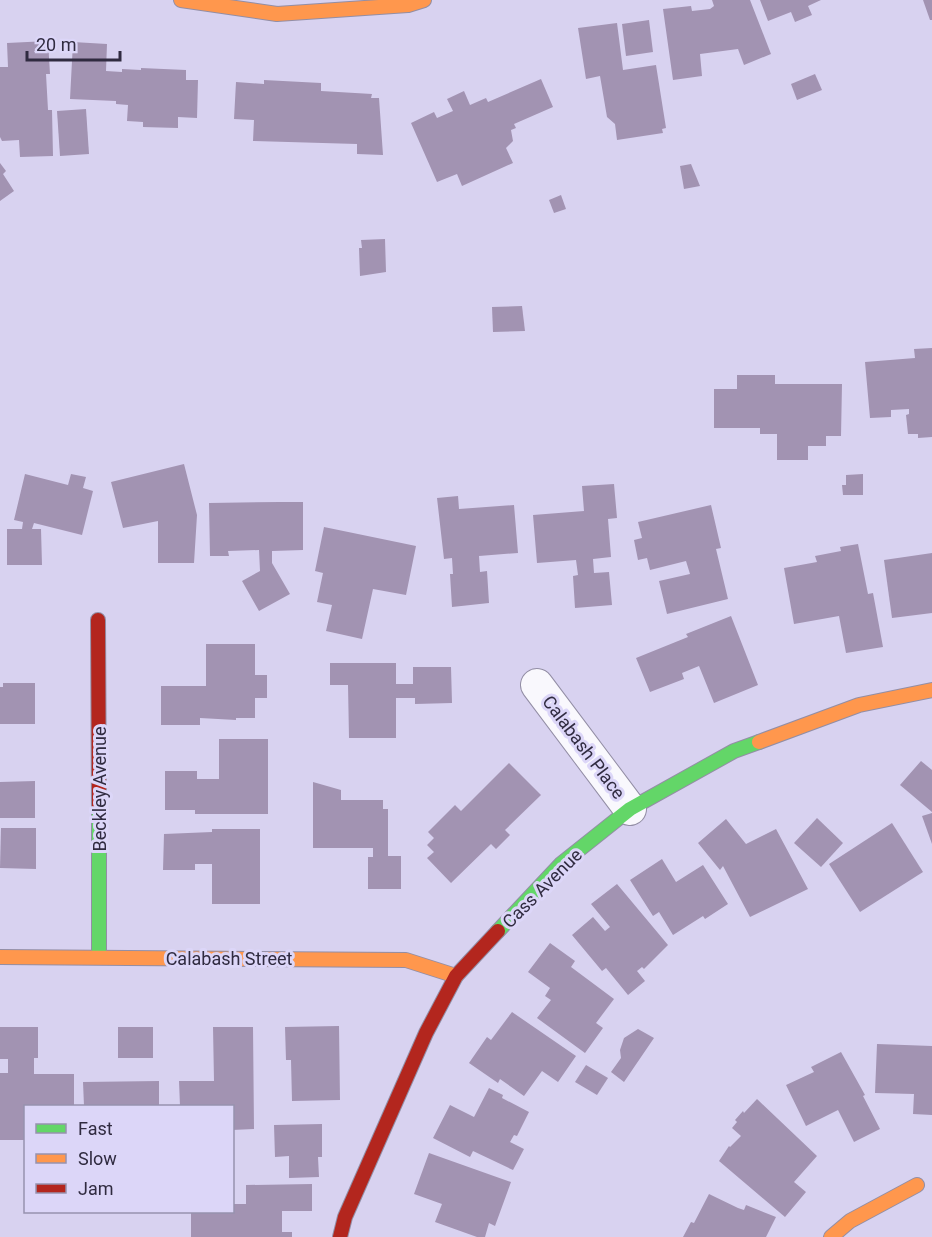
<svg xmlns="http://www.w3.org/2000/svg" width="932" height="1237" viewBox="0 0 932 1237" font-family="Roboto,sans-serif">
<style>
.building{fill:#a293b2}
.lines{fill:none;stroke-linecap:round;stroke-linejoin:round}
.street-casing{stroke:#938ea5;stroke-width:34}
.fast-casing{stroke:#938ea5;stroke-width:16}
.slow-casing{stroke:#938ea5;stroke-width:16}
.jam-casing{stroke:#938ea5;stroke-width:16}
.street{stroke:#f9f8fd;stroke-width:32}
.fast{stroke:#63d668;stroke-width:14}
.slow{stroke:#ff974d;stroke-width:14}
.jam{stroke:#b3261e;stroke-width:14}
.labels{text-anchor:middle;dominant-baseline:central;stroke-width:6;stroke-linejoin:round;paint-order:stroke}
.street-label{font-size:18px;fill:#302b40;stroke:#dcd6f8}
</style>
<rect width="100%" height="100%" fill="#d8d2f0"/>
<g class="building">
<path d="M712,0H750L771,54L744,65L738,49L700,54L702,76L673,80L663,9L691,6L692,11L710,9L714,6Z"/>
<path d="M760,0H821L808,6L812,15L795,22L791,12L768,21Z"/>
<path d="M923,0H932V20H930Z"/>
<path d="M649,20L653,52L626,56L622,24Z"/>
<path d="M617,23L623,70L656,65L666,128L662,129L663,133L617,140L615,124L607,117L600,76L586,79L578,28Z"/>
<path d="M48,41L50,74H46L48,110H52L53,156L20,157L19,140L2,141L0,137V67H8L7,43Z"/>
<path d="M73,42L107,44L106,71L122,72V69L141,70V68L186,70V80H198L197,118L178,117V128L143,127V122L127,121L128,105L116,104V101L70,99Z"/>
<path d="M815,74L822,90L797,100L791,84Z"/>
<path d="M541,79L553,107L514,124L516,128L511,130L513,141L506,148L513,163L462,186L457,174L437,182L411,123L434,112L437,118L453,111L447,99L464,91L470,105L486,98L488,102Z"/>
<path d="M264,80L321,83V91L372,94L371,98H379L383,155L357,154V144L253,141L254,120L234,119L236,82L264,84Z"/>
<path d="M86,109L89,154L60,156L57,111Z"/>
<path d="M0,163L6,171L3,174L14,191L0,201Z"/>
<path d="M691,164L700,186L684,189L680,166Z"/>
<path d="M561,195L566,209L554,213L549,200Z"/>
<path d="M385,239L386,272L360,276L359,248H362L361,240Z"/>
<path d="M522,306L525,331L493,332L492,307Z"/>
<path d="M932,348V437L918,438V434H908L906,415L909,414V409L891,410V417L870,418L865,362L915,358L914,349Z"/>
<path d="M737,375H775V384H842L841,436H826V446H808V460H777V434H760V428H714V389H737Z"/>
<path d="M184,464L197,515L194,563H158V521L123,528L111,482Z"/>
<path d="M25,474L68,485L71,474L86,477L83,488L93,491L82,535L34,523L32,529H41L42,565H7V529H22L23,522L14,520Z"/>
<path d="M863,474V495H843L842,485H846V475Z"/>
<path d="M614,484L617,518L608,519L611,557L593,559L594,573L609,572L612,605L575,608L573,576L578,575L576,560L537,563L533,515L584,511L582,486Z"/>
<path d="M458,496L459,509L514,505L518,553L479,556L480,572L487,571L489,603L452,607L450,574H453L452,558L444,559L437,498Z"/>
<path d="M280,502H303V550L272,551V563L290,594L259,611L242,581L260,571L259,550L228,551L229,556H210L209,503Z"/>
<path d="M711,505L721,548L716,549L728,599L667,614L659,581L690,574L686,561L650,570L647,558L638,560L634,540L642,538L638,522Z"/>
<path d="M324,527L416,546L406,595L373,589L362,639L326,631L332,605L317,602L323,573L315,571Z"/>
<path d="M858,544L868,594L873,593L883,647L846,653L839,616L794,624L784,568L817,562L815,556L841,551L840,547Z"/>
<path d="M932,553V613L892,618L884,560Z"/>
<path d="M731,616L758,685L714,703L699,666L682,673L684,679L650,692L636,658L688,637L686,634Z"/>
<path d="M206,644H255V675H267V698H255V718H236V720L200,718V725H161V686H206Z"/>
<path d="M330,663H396V684H413V667H451L452,703L415,704V698H396V738H349L348,685H330Z"/>
<path d="M3,683H35V724H0V687H3Z"/>
<path d="M219,739H268V814H195V810H165V771H197V779H219Z"/>
<path d="M921,761L932,770V812L900,785Z"/>
<path d="M509,763L541,795L505,830L510,835L496,849L491,844L451,883L427,858L434,852L427,845L434,838L428,832L455,805L461,811Z"/>
<path d="M35,781V818H0V782Z"/>
<path d="M313,782L341,790V800H383V809H388V856H401V889H368V857H373V848H313Z"/>
<path d="M932,813V844L922,816Z"/>
<path d="M817,818L843,843L821,867L794,843Z"/>
<path d="M726,819L746,844L776,829L808,889L750,917L723,866L720,870L698,843Z"/>
<path d="M892,823L923,872L860,912L829,864Z"/>
<path d="M1,828H36V869L0,868Z"/>
<path d="M212,829H260V904H212V864H195V870H163L164,834L212,832Z"/>
<path d="M662,859L676,882L703,865L728,904L705,919L703,916L673,935L659,912L653,916L630,880Z"/>
<path d="M617,884L668,945L644,969L642,967L637,971L645,981L628,995L606,968L602,971L572,935L593,917L605,931L610,927L591,904Z"/>
<path d="M550,943L575,961L571,967L614,999L596,1023L603,1028L585,1053L537,1018L551,1000L545,996L550,988L528,972Z"/>
<path d="M512,1012L576,1056L558,1082L542,1071L524,1096L500,1079L498,1083L469,1063L487,1037L491,1040Z"/>
<path d="M339,1026L340,1100L292,1101L291,1060H286L285,1027Z"/>
<path d="M0,1027H38V1058H34V1074H74V1106H26V1140H0V1073H8V1059H0Z"/>
<rect x="118" y="1027" width="35" height="31"/>
<path d="M213,1027H253L254,1129L232,1130V1106H180L179,1081H214Z"/>
<path d="M638,1029L654,1038L624,1082L611,1072L621,1058L620,1050L624,1038Z"/>
<path d="M877,1044L932,1046V1115L913,1114L914,1094L875,1093Z"/>
<path d="M841,1052L865,1095L863,1096L880,1129L854,1142L838,1110L806,1126L786,1085L814,1072L811,1067Z"/>
<path d="M586,1065L608,1078L597,1095L575,1082Z"/>
<path d="M159,1081V1106H84L83,1082Z"/>
<path d="M489,1088L503,1095L502,1098L529,1112L517,1136L514,1135L510,1142L524,1149L513,1170L473,1151L470,1157L433,1138L450,1105L474,1117Z"/>
<path d="M757,1099L817,1156L794,1182L806,1192L785,1217L719,1161L729,1146L730,1147L741,1136L732,1128L737,1122L735,1120L743,1111L744,1113Z"/>
<path d="M322,1124V1157H318L319,1177L289,1178V1156L275,1157L274,1125Z"/>
<path d="M429,1153L511,1182L495,1226L489,1223L485,1237H477L435,1222L442,1204L414,1194Z"/>
<path d="M312,1184V1211H282V1232H292V1237H191V1212H232V1204H246V1185Z"/>
<path d="M709,1194L738,1208L744,1210L746,1205L776,1217L766,1237H683L691,1222L694,1223Z"/>
</g>
<g class="lines">
<g class="street-casing">
<path id="street" d="M537,685L630,809"/>
</g>
<g class="fast-casing">
<g id="fast">
<path d="M99,806V957"/>
<path d="M498,931L561,864L630,809L734,751L759,742"/>
</g>
</g>
<g class="slow-casing">
<g id="slow">
<path d="M181,0L277,14L408,5L424,0"/>
<path d="M759,742L859,705L932,690"/>
<path d="M0,957L406,960L456,976"/>
<path d="M831,1237L850,1221L917,1185"/>
</g>
</g>
<g class="jam-casing">
<g id="jam">
<path d="M98,620L99,806"/>
<path d="M340,1237L345,1217L426,1033L456,976L498,931"/>
</g>
</g>
<use href="#street" class="street"/>
<use href="#fast" class="fast"/>
<use href="#slow" class="slow"/>
<use href="#jam" class="jam"/>
</g>
<g class="labels">
<g class="street-label">
<text transform="translate(584 747) rotate(53)">Calabash Place</text>
<text transform="translate(99 789) rotate(-90)">Beckley Avenue</text>
<text transform="translate(542 888) rotate(-45)">Cass Avenue</text>
<text x="229" y="958">Calabash Street</text>
</g>
</g>
<rect x="24" y="1105" width="210" height="108" fill="#dcd6f8" stroke="#9792ae" stroke-width="1.5"/>
<rect x="36" y="1124" width="30" height="9" fill="#63d668" stroke="#9792ae" stroke-width="1.5"/>
<text x="78" y="1135" font-size="18" fill="#302b40">Fast</text>
<rect x="36" y="1154" width="30" height="9" fill="#ff974d" stroke="#9792ae" stroke-width="1.5"/>
<text x="78" y="1165" font-size="18" fill="#302b40">Slow</text>
<rect x="36" y="1184" width="30" height="9" fill="#b3261e" stroke="#9792ae" stroke-width="1.5"/>
<text x="78" y="1195" font-size="18" fill="#302b40">Jam</text>
<path d="M27 51v9h93v-9" fill="none" stroke="#302b40" stroke-width="3"/>
<text x="36" y="51" font-size="18" fill="#302b40" stroke="#dcd6f8" stroke-width="4.5" paint-order="stroke">20 m</text>
</svg>
